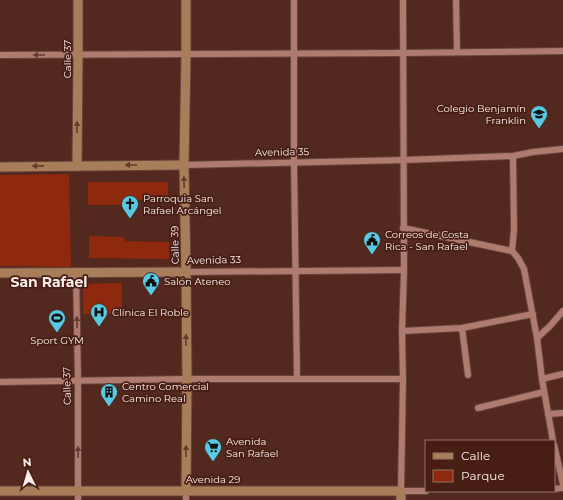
<svg xmlns="http://www.w3.org/2000/svg" width="563" height="500" viewBox="0 0 563 500" font-family="Montserrat,sans-serif">
<style>
.green{fill:#8f290d}
.lines{fill:none;stroke-linecap:round;stroke-linejoin:round}
.street-casing{stroke:#66453c;stroke-width:8}
.secondary-casing{stroke:#66453c;stroke-width:11}
.street{stroke:#ae7b6e;stroke-width:6}
.secondary{stroke:#a87e5a;stroke-width:9}
.oneway{fill:#673a2f}
.oneway2{fill:#653b29}
.labels{text-anchor:middle;dominant-baseline:central;stroke-width:3.5;stroke-linejoin:round;paint-order:stroke}
.street-label{font-size:10px;fill:#fbefec;stroke:#481e14}
.poi-label{font-size:10px;fill:#fbefec;stroke:#481e14;text-anchor:start}
.district-label{font-size:14px;font-weight:bold;fill:#fbefec;stroke:#481e14}
</style>
<rect width="100%" height="100%" fill="#53281e"/>
<g class="green">
<path d="M69,174L71,267L0,266V175Z"/>
<path d="M88,182H168V199L131,200L130,205H88Z"/>
<path d="M89,236L124,237L125,241L169,242V259L89,258Z"/>
<path d="M122,283V313L83,314V284Z"/>
</g>
<g class="lines">
<g class="street-casing">
<g id="street">
<path d="M294,0V162L297,379"/>
<path d="M403,0L404,270L402,331L403,379L401,491H426"/>
<path d="M456,0L457,52"/>
<path d="M0,55L403,53L563,51"/>
<path d="M513,156L514,229L512,251L518,258L524,269L537,338L542,379L553,441"/>
<path d="M184,165L404,160L513,156L533,152L563,149"/>
<path d="M403,228L512,251"/>
<path d="M76,272L78,380V500"/>
<path d="M186,272L404,270"/>
<path d="M462,328L468,375"/>
<path d="M402,331L462,328L533,314"/>
<path d="M537,338L550,326L563,311"/>
<path d="M542,379L563,374"/>
<path d="M0,382L187,379H403"/>
<path d="M478,408L544,392"/>
<path d="M548,414L563,413"/>
<path d="M554,445L563,484"/>
<path d="M554,489L563,488"/>
<path d="M186,500V490"/>
</g>
</g>
<g class="secondary-casing">
<g id="secondary">
<path d="M77,166L78,55V0"/>
<path d="M0,167L184,165"/>
<path d="M0,273L186,272"/>
<path d="M186,490L187,379L186,272L184,165L186,54V0"/>
<path d="M0,491H401V500"/>
</g>
</g>
<use href="#street" class="street"/>
<use href="#secondary" class="secondary"/>
</g>
<defs><path id="oneway-solid" d="M-6-.8H1V-3.2L6.5 0L1 3.2V.8H-6Z"/></defs>
<g class="oneway">
<use href="#oneway-solid" transform="translate(39 55) rotate(-180)"/>
<use href="#oneway-solid" transform="translate(77 322) rotate(-91)"/>
<use href="#oneway-solid" transform="translate(78 452) rotate(-90)"/>
</g>
<g class="oneway2">
<use href="#oneway-solid" transform="translate(77 127) rotate(-89)"/>
<use href="#oneway-solid" transform="translate(131 165) rotate(180)"/>
<use href="#oneway-solid" transform="translate(38 166) rotate(179)"/>
<use href="#oneway-solid" transform="translate(184 182) rotate(-91)"/>
<use href="#oneway-solid" transform="translate(186 340) rotate(-90)"/>
<use href="#oneway-solid" transform="translate(186 451) rotate(-89)"/>
</g>
<defs>
<g id="school-pin" transform="scale(0.9)"><path d="M0 17L-7.5 6A9.5 9.5 0 1 1 7.5 6Z" fill="#57c9e2" stroke="#481e14"/><path d="M0-5L7-2L0 1L-7-2ZM-4 1L0 2.5L4 1V4Q0 6-4 4Z" fill="#111"/></g>
<g id="church-pin" transform="scale(0.9)"><path d="M0 17L-7.5 6A9.5 9.5 0 1 1 7.5 6Z" fill="#57c9e2" stroke="#481e14"/><path d="M-1.2-6h2.4v3.5h3.3v2.4h-3.3V6h-2.4V-.1h-3.3v-2.4h3.3Z" fill="#111"/></g>
<g id="civic-pin" transform="scale(0.9)"><path d="M0 17L-7.5 6A9.5 9.5 0 1 1 7.5 6Z" fill="#57c9e2" stroke="#481e14"/><path d="M-.6-6.5H3V-4.5H.6V-3L4-1V1h2V6H-6V1h2V-1L-.6-3ZM-1.2 2.5V6h2.4V2.5Z" fill="#111"/></g>
<g id="hospital-pin" transform="scale(0.9)"><path d="M0 17L-7.5 6A9.5 9.5 0 1 1 7.5 6Z" fill="#57c9e2" stroke="#481e14"/><path d="M-5-5h3v3.5h4V-5h3V5h-3V1.5h-4V5h-3Z" fill="#111"/></g>
<g id="stadium-pin" transform="scale(0.9)"><path d="M0 17L-7.5 6A9.5 9.5 0 1 1 7.5 6Z" fill="#57c9e2" stroke="#481e14"/><path d="M0-5a6.5 5 0 1 0 0 10a6.5 5 0 1 0 0-10ZM-3.5-1.8h7v3.6h-7Z" fill="#111"/></g>
<g id="building-pin" transform="scale(0.9)"><path d="M0 17L-7.5 6A9.5 9.5 0 1 1 7.5 6Z" fill="#57c9e2" stroke="#481e14"/><path d="M-4-6H4V6H1V3H-1V6H-4ZM-2.5-4.3h1.7v1.8h-1.7ZM.8-4.3h1.7v1.8H.8ZM-2.5-1h1.7V.8h-1.7ZM.8-1h1.7V.8H.8Z" fill="#111"/></g>
<g id="supermarket-pin" transform="scale(0.9)"><path d="M0 17L-7.5 6A9.5 9.5 0 1 1 7.5 6Z" fill="#57c9e2" stroke="#481e14"/><path d="M-6-5.5h2.5l.6 2H6L4.5 2H-2.5L-4.4-4H-6ZM-1.5 3.2a1.3 1.3 0 1 0 .1 0ZM3 3.2a1.3 1.3 0 1 0 .1 0Z" fill="#111"/></g>
</defs>
<g fill-rule="evenodd">
<use href="#school-pin" x="539" y="114"/>
<use href="#church-pin" x="130" y="204"/>
<use href="#civic-pin" x="372" y="240"/>
<use href="#civic-pin" x="151" y="281"/>
<use href="#hospital-pin" x="99" y="312"/>
<use href="#stadium-pin" x="57" y="318"/>
<use href="#building-pin" x="109" y="392"/>
<use href="#supermarket-pin" x="213" y="447"/>
</g>
<g class="labels">
<g class="street-label">
<text transform="translate(67 59) rotate(-90)">Calle 37</text>
<text transform="translate(282 152) rotate(-1)">Avenida 35</text>
<text transform="translate(175 245) rotate(-91)">Calle 39</text>
<text transform="translate(214 260) rotate(-1)">Avenida 33</text>
<text transform="translate(67 386) rotate(-91)">Calle 37</text>
<text x="213" y="479">Avenida 29</text>
</g>
<g class="poi-label">
<text x="526" y="108" text-anchor="end">Colegio Benjamín<tspan x="526" dy="12">Franklin</tspan></text>
<text x="143" y="198">Parroquia San<tspan x="143" dy="12">Rafael Arcángel</tspan></text>
<text x="385" y="234">Correos de Costa<tspan x="385" dy="12">Rica - San Rafael</tspan></text>
<text x="164" y="281">Salón Ateneo</text>
<text x="112" y="312">Clínica El Roble</text>
<text x="57" y="340" text-anchor="middle">Sport GYM</text>
<text x="122" y="386">Centro Comercial<tspan x="122" dy="12">Camino Real</tspan></text>
<text x="226" y="441">Avenida<tspan x="226" dy="12">San Rafael</tspan></text>
</g>
<g class="district-label">
<text x="49" y="282">San Rafael</text>
</g>
</g>
<rect x="425" y="440" width="130" height="52" fill="#481e14" stroke="#90726a"/>
<rect x="433" y="453" width="20" height="6" fill="#a87e5a" stroke="#90726a"/>
<text x="461" y="460" font-size="12" fill="#fbefec">Calle</text>
<rect x="433" y="470" width="20" height="12" fill="#8f290d" stroke="#90726a"/>
<text x="461" y="480" font-size="12" fill="#fbefec">Parque</text>
<g transform="translate(28 472) rotate(355)" stroke="#481e14" stroke-width="3" paint-order="stroke">
<path d="M0-3L7 15L0 10L-7 15Z" fill="#fbefec"/>
<text y="-6" font-size="11" font-weight="bold" text-anchor="middle" fill="#fbefec">N</text>
</g>
</svg>
